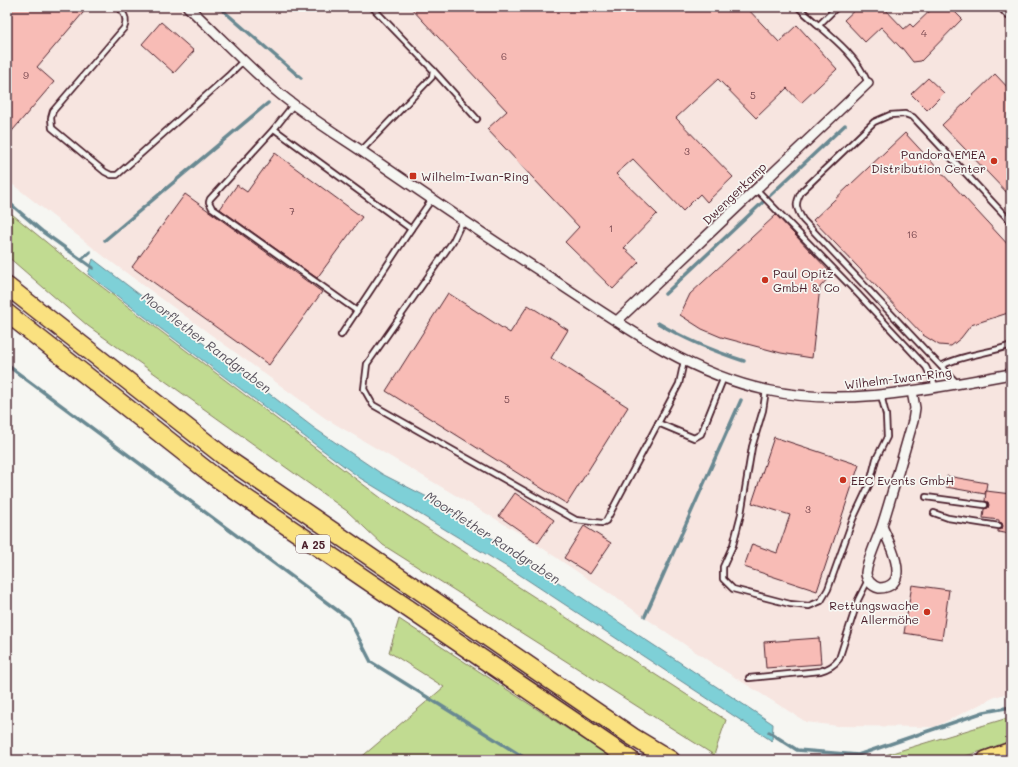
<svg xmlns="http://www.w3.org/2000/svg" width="1018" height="767" viewBox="0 0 1018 767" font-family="Mali,sans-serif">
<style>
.built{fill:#f7e5e0}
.green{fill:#c1db91;stroke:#867d5e}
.water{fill:#7ed0d7;stroke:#698992}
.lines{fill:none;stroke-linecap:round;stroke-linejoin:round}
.stream{stroke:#698992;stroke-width:3.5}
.building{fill:#f8bcb6;stroke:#4a1f2b}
.service-casing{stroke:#4a1f2b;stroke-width:8}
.minor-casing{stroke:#4a1f2b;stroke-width:12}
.motorway-casing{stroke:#4a1f2b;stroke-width:20}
.service{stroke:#f6f6f2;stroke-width:4.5}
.minor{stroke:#f6f6f2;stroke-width:9}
.motorway{stroke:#fae180;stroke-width:17}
.poi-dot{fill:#c8321e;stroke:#f6f6f2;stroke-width:1.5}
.labels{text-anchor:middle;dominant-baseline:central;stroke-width:3.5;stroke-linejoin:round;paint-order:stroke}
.number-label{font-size:10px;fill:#76464e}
.shield{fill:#f6f6f2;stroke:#7e6067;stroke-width:1}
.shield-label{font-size:11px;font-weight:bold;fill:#4a1f2b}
.poi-label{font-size:12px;fill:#4a1f2b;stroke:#f6f6f2;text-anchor:start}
.street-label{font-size:12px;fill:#4a1f2b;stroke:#f6f6f2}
.water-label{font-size:13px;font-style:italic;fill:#5a545f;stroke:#f6f6f2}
</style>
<rect width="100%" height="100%" fill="#f6f6f2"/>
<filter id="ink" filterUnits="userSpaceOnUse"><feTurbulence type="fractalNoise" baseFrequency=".025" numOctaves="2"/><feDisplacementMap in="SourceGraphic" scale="8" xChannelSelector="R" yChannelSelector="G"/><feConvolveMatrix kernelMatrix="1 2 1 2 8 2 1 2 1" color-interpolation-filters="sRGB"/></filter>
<g filter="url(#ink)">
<path class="built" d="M7,7H1011V692L995,697L935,727L838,726L806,722L709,661L526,537L325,418L106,258L7,180Z"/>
<g class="green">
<path d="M7,210L85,274L385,501L726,720L714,755L383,545L347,511L88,326L7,256Z"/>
<path d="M399,619L615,760H358L444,687L389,652Z"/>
<path d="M1011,717V742L953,760H869Z"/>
</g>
<path class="water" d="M93,259L314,428L382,474L437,502L773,724L772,741L517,573L360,478L238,387L88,274Z"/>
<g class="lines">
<g class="stream">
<path d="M219,7L301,78"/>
<path d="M7,201L43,232L93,268"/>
<path d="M105,240L268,103"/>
<path d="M82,259L90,252"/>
<path d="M665,294L845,125"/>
<path d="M658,323C686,340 713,351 744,361"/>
<path d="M7,365L349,619L371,662L528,760"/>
<path d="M645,616L741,400"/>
<path d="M769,732L797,750L858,755L984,712L1011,707"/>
</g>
</g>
<g class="building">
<path d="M7,7H88L37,67L54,82L7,137Z"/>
<path d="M410,7H746L779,42L797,25L837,69L801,103L787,88L756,118L718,79L676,118L733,177L707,202L700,194L683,211L633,159L616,174L657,214L624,248L639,262L613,289L565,242L579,227L487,129L507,111Z"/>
<path d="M858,7H883L904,29L910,24L913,27L934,7H950L962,19L921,61L913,62L902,48H901L881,27L865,42L844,20Z"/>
<path d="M161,22L194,51L174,73L142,44Z"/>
<path d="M995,74L1011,91V197L942,125Z"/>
<path d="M928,78L944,93L927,110L911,94Z"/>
<path d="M905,133L1011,248V312L971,325L961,338L951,346L939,345L923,335L813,220Z"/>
<path d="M275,153L362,217L317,278L220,209L237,185L247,192Z"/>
<path d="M185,194L322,292L269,365L132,267Z"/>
<path d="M776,215L832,274L820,287L812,358L781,353L721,337L702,329L680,315L690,294Z"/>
<path d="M448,293L510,333L528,305L568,330L551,358L628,407L567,504L386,391Z"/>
<path d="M774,437L859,465L817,591L744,567L752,544L777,553L790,515L752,503Z"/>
<path d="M947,476L987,483L985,494L946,487Z"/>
<path d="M986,491L1011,494V534L998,532V530L1002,529L1003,526L1002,523L999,522V520L983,518L984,509L988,508L989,505L988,502L985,501Z"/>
<path d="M515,493L554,520L538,543L499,516Z"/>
<path d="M584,526L611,543L590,574L564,558Z"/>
<path d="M912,585L949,590L942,639L904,633Z"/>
<path d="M819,638L821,664L766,668L764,642Z"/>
</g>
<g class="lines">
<g class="service-casing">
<g id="service">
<path d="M119,7C124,14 128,19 124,28L53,111L51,118L52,128L105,172L111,175H117L228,76L244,60"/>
<path d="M798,7C823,31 854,50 868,83"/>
<path d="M1000,7L1008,16L1011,17"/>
<path d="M818,26L837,7"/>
<path d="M433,70L477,119"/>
<path d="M294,104L274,129L411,229L432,199"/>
<path d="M274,129L210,199L209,202L212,208L357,311"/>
<path d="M361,151L432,77L433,70L372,7"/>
<path d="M756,189L858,294L926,367L936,387"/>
<path d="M463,220L453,241L367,364L364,389L373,405L576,520L602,523L606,521L679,384L684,361"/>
<path d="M341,335L411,229"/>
<path d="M941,366C963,354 988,354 1011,345"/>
<path d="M957,383L928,353L803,220C796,208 794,204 802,191L874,122L890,115L905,114L913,117L1011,222"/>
<path d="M766,390L763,410L752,447L741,514L733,545L723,567V579L733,589L790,604L809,606L821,601L828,589L853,519L870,483L876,459L887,437L886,415L881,395"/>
<path d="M658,423L694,438L701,434L724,377"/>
<path d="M926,497L985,505"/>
<path d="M934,513L948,518L999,526"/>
<path d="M749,678L820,671C828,669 834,666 839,659L858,600L868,580"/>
</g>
</g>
<g class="minor-casing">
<g id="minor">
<path d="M188,7C217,34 244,63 274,89C302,113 333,132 363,152C421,192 478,231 537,269C608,315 682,372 766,390C848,408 931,388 1011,374"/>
<path d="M617,321L868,83"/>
<path d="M882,526C887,539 905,571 893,583C889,587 884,588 879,588C872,586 866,580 866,573C867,561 878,538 882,526C893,491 903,456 913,421L915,408L912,391"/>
</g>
</g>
<g class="motorway-casing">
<g id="motorway">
<path d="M7,286L226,458L633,737L671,760"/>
<path d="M7,313L215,477L631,760"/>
<path d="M986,760L1011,751"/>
</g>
</g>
<use href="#service" class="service"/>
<use href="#minor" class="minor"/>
<use href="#motorway" class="motorway"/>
</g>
</g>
<g class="poi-dot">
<circle cx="994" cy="161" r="4"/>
<rect x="409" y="172" width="8" height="8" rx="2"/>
<circle cx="765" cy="280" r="4"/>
<circle cx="843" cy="480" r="4"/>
<circle cx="927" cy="612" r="4"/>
</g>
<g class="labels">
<g class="number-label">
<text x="924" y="33">4</text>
<text x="504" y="56">6</text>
<text x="26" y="75">9</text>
<text x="753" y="95">5</text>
<text x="687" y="151">3</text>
<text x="292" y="211">7</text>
<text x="611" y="228">1</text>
<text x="912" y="234">16</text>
<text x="507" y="399">5</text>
<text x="808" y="509">3</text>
</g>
<rect class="shield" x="296" y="535" width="34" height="18" rx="3"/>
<g class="shield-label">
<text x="313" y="544">A 25</text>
</g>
<g class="poi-label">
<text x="986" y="154" text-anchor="end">Pandora EMEA<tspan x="986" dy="14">Distribution Center</tspan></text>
<text x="421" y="176">Wilhelm-Iwan-Ring</text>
<text x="773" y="273">Paul Opitz<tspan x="773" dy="14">GmbH &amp; Co</tspan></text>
<text x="851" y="480">EEC Events GmbH</text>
<text x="919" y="605" text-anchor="end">Rettungswache<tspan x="919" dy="14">Allermöhe</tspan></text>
</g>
<g class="street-label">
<text transform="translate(734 193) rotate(-44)">Dwengerkamp</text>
<text transform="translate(898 378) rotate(-7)">Wilhelm-Iwan-Ring</text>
</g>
<g class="water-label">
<text transform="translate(207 342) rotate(37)">Moorflether Randgraben</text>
<text transform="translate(493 537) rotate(33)">Moorflether Randgraben</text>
</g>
</g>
<rect width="1018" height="767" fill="none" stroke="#f6f6f2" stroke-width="24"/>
<rect x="12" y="12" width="994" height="743" fill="none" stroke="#4a1f2b" stroke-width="1.5" filter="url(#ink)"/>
</svg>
